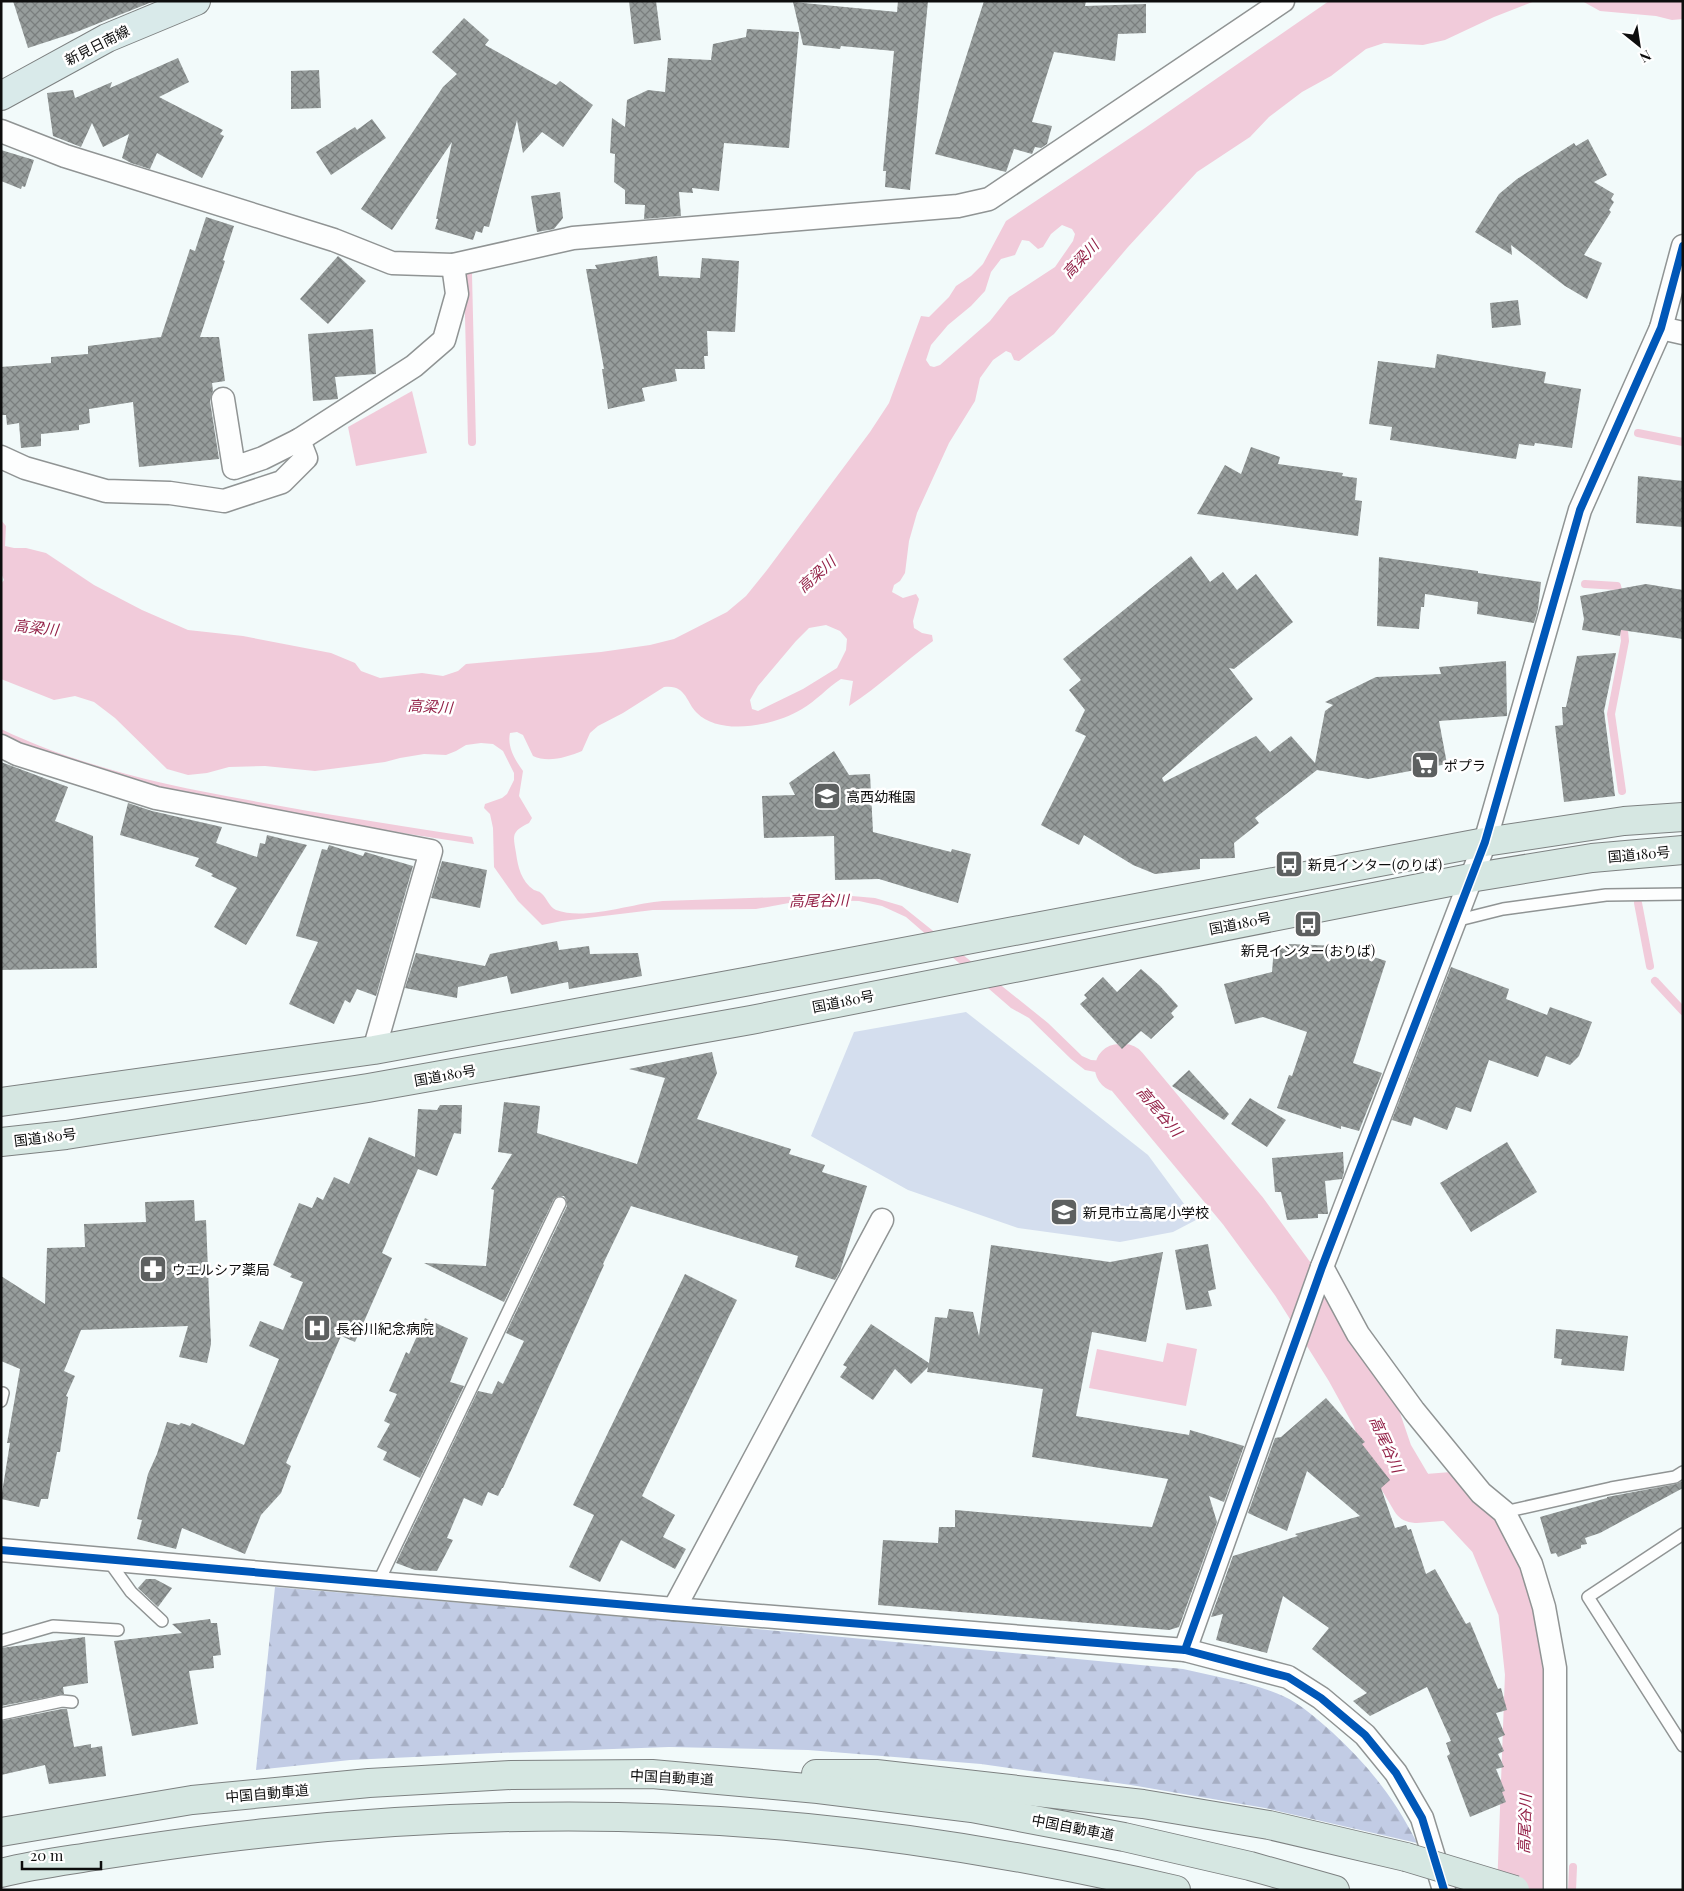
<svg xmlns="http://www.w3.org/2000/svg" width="1684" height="1891" viewBox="0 0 1684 1891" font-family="'Playfair Display','Noto Sans JP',serif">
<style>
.forest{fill:url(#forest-firs)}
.park{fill:#d4deee}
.water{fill:#f1cbda;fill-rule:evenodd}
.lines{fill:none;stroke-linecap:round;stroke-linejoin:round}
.stream{stroke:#f1cbda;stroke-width:8}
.river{stroke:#f1cbda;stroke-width:48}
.building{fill:url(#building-cross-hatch)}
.lane-casing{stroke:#909494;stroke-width:14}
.street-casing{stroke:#909494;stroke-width:25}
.primary-casing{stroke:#7d8181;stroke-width:30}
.highway-casing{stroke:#7d8181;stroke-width:30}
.lane{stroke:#fdfefe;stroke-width:11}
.street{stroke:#fdfefe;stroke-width:22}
.primary{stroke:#d9eaea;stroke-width:28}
.highway{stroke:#d6e7e2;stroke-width:28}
.highway-bridge-casing{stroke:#7d8181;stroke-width:30;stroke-linecap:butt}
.highway-bridge{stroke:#d6e7e2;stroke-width:28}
.cycleway-casing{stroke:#fff;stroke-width:11}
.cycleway{stroke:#0057b8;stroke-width:8}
.labels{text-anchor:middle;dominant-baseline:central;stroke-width:5;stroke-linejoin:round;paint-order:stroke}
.street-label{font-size:14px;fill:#0d0d0d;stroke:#fff}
.poi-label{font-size:14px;fill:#0d0d0d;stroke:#fff;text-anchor:start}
.water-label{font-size:15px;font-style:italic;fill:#932147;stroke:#fff}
</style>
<defs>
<pattern id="forest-firs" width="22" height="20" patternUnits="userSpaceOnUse" patternTransform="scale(1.25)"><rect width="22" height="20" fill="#c2cce5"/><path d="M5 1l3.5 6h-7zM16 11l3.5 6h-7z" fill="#a6aec3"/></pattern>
<pattern id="building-cross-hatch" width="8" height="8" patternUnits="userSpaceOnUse" patternTransform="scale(1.25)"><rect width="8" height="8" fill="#979d9c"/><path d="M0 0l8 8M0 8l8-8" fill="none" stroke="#7a7e7e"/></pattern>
</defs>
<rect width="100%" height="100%" fill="#f2fafa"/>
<path class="forest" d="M275,1587L649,1619L1183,1669C1217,1677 1251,1682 1283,1696C1301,1704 1317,1719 1332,1732C1368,1765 1395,1799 1417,1843L1265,1808L1131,1785L981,1764L808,1750L669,1747L498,1753L350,1760L256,1770Z"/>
<path class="park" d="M966,1012L1148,1155L1196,1220L1173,1232L1120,1242L1018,1228L908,1190L811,1136L854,1032Z"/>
<g class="water">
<path d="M1329,1H1535L1494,17L1445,40L1423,45L1384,43L1366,49L1331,76L1302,92L1269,117L1250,137L1197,172L1128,247L1054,334L1019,361L1014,360L1011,353L1006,351L993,360L980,378L975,401L949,443L917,513L909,541L905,573L900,581L894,585L892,592L903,598L916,594L919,599L913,621L914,628L922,633L932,635L933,641C904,662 879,687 849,706L853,681L841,679C827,688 816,701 802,709C776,725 721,737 697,713C686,702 686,684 664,687L623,713L598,726L590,733L582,751C568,757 548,763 533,756L523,735L517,732L510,733C507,747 515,760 523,771L519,796L532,818L529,823C511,832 513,835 516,853C518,867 521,881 534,890C536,891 539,891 541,893C547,898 549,907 556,910C585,921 633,903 663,901L840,895L875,898L902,906L1048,1023L1082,1056L1091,1060L1106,1061L1124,1058L1167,1108L1157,1124L1125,1082L1116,1076L1085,1070L1071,1059L1029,1018L1011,1008L906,917L882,906L859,901L805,900L756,909L653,910L562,921L542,925L518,901L494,867L493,828L490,814L484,808L485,804L502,798L507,794L514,780V773L503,751L493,744L481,743L466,745L456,751L446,755L424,754L400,758L385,762L315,771L265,766L229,767L207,773L188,775L167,769L115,718L94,702L75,696L54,700L1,679V584L4,580L1,573V520L6,526L5,546L14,548H26L46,553L94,585L142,610L188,630L243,636L331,653L355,663L361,671L380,678L422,673L443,676L458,671L466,664L601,652L650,645L674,639L727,612L746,596L767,570L870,432L889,403L921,316L929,317L949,297L956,286L971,276L983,264L1006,221L1145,128ZM1062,225L1072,229L1075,234L1073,241L1055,267L1009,297L990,321L940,365L934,367L930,366L926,360L931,345L948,325L971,306L985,291L991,272L1001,259L1015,255L1022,240L1029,241L1038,249L1043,247L1051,234ZM826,625L840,631L847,639L846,650L837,668L803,689L758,711L752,709L750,700L758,686L796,641L809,628Z"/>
<path d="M1582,1H1683V19L1672,20L1656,16L1600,11Z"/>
<path d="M412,391L427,453L356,466L348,427Z"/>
<path d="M1,729C79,766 163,785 248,800C322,814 397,825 472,837L474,844L324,821L128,781L1,737Z"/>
<path d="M1167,1343L1197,1349L1186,1406L1089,1388L1097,1349L1163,1362Z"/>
</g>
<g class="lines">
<g class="stream">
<path d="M468,274L472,442"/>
<path d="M1638,433L1683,442"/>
<path d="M1585,584L1617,586L1620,599"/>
<path d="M1622,791L1611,714L1625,641L1623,621"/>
<path d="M1638,903L1650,966"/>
<path d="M1655,981L1683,1011"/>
<path d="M1572,1890L1573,1867"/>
</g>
<path class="river" d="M1119,1068H1124L1243,1211L1295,1282L1349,1368L1376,1417L1389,1455L1415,1499L1453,1496L1493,1539L1522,1609L1529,1674L1521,1890"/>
</g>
<g class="building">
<path d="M13,1H151L152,2L74,33L28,48Z"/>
<path d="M629,1H656L661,40L634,44Z"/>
<path d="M898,1H928L910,190L885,187L886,171H883L894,51L841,46L840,49L803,45L793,2L897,12Z"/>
<path d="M984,1H1086L1085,6L1146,4V33L1118,34L1115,61L1054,52L1032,122L1052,126L1047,144L1041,148L1035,147L1032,154L1014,149L1006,172L935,154Z"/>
<path d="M464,18L489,40L485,45L556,85L560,81L593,105L563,147L542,132L523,153L517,120L489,227L484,226L482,233L476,231L473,240L435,229L438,219H436L452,142L392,230L361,209L443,87L457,74L432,52Z"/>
<path d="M747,29L799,32L789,148L724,143L719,191L692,188L693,193L679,192L681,216L644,219L645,205L625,204V190L614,182L615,154L610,153L612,118L625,127L627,100L648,90L665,92L668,58L711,60L713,44L746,37Z"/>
<path d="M178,58L189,82L159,97L223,130L220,134L224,136L202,178L157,153L150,169L131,163L122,158L129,134L103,147L92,123L81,147L53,136L47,93L73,90L75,98L112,82L110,88Z"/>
<path d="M319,70L321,108L291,109V71Z"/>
<path d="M372,119L386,138L331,175L316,152L355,127L357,130Z"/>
<path d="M1588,139L1607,175L1594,182L1614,194L1611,199L1614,202L1609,210L1611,212L1584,255L1602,263L1587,299L1565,286L1511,245L1512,255L1475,232L1499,194L1517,179L1574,143L1576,146Z"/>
<path d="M1,150L34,160L25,187L22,186L21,189L1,181Z"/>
<path d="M560,192L563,218L554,229L537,232L531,196Z"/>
<path d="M206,217L234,226L223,260L225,261L200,337H219L225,381L212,383L213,391L210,401L219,459L139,467L133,402L89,409L90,423L79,425V430L41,434V446L21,448L19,423L7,425L6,415H1V367L51,363V357L88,354V346L161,337L190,249L195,251Z"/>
<path d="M338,256L366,281L328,324L300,299Z"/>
<path d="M657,256L659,276L700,278L702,258L739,261L735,332L707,331L708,356H704L705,369H675L677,381L642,388L645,401L608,409L602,369H604L586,269H597L595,265Z"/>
<path d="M1518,300L1521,325L1492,328L1490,303Z"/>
<path d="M373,329L376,374L335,377L338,399L313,401L308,334Z"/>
<path d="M1437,354L1546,372L1544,383L1581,389L1572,448L1535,443L1534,446L1519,444L1516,459L1390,440L1392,427L1369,424L1378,361L1435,368Z"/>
<path d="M1251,447L1280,457L1278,464L1343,473L1342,476L1357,478L1355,500L1362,501L1358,536L1197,514L1225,465L1241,474Z"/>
<path d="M1638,476L1683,481V527L1636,523Z"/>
<path d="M1191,556L1210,582L1223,572L1237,590L1256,574L1293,622L1234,669L1229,668L1253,699L1162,778L1164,782L1256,736L1270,752L1291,736L1315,763L1325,711L1333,705L1325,702L1376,677L1441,674L1439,667L1506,661L1507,716L1439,721L1447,764L1368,779L1317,770L1255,818L1259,823L1234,843L1235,858L1200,859V869L1155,874L1133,865L1084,835L1079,845L1041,825L1086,736L1075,731L1085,710L1069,690L1081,680L1063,659Z"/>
<path d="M1379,557L1478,571V573L1541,582L1538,609L1534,623L1477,614L1478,602L1425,594L1424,607H1421L1419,629L1377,626Z"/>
<path d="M1646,584L1683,590V639L1621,630L1620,636L1582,630L1584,619L1580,596Z"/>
<path d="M1616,653L1604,711L1615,796L1564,802L1555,726L1563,725L1562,707H1566L1577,656Z"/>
<path d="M834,751L849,775L870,774L873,832L951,852L952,849L971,854L958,903L879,879L835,880L834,836L764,838L762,796L795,795L789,783Z"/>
<path d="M1,762L68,787L55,821L93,836L97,968L1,970Z"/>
<path d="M128,803L152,811L222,827L216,843L257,857L260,843L265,844L267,835L307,845L246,945L214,927L237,888L211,876L213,874L195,866L199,858L120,835Z"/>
<path d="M329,845L363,856L365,852L413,866L376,996L357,989L350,1003L345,1000L334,1024L289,1004L318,942L296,936L322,849L327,850Z"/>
<path d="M442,861L487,870L480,908L431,898Z"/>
<path d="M557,941L559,950L589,946L590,954L638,953L642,976L569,989L568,982L511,994L507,976L458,987L457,998L405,988L416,953L485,966L490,954Z"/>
<path d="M1289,944L1340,946L1386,961L1353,1063L1382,1073L1359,1131L1341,1126V1129L1277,1108L1289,1075L1292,1076L1307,1032L1263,1017L1235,1024L1224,984L1272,972L1274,947L1288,949Z"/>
<path d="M1451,967L1509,989L1506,999L1547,1015L1550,1007L1592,1022L1579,1056L1570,1065L1546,1056L1538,1077L1489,1060L1471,1112L1456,1107L1447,1130L1414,1117L1411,1126L1392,1120Z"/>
<path d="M1141,969L1160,986L1178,1006L1171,1013L1174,1017L1151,1039L1141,1031L1122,1049L1080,1004L1087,998L1084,995L1103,977L1117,992Z"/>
<path d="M712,1052L717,1073L697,1119L791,1149L789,1154L825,1165L822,1172L867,1186L840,1271L835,1280L795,1267L798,1256L631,1206L603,1264L604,1265L503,1488H502L498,1496L488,1492L482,1506L464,1498L447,1538L453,1540L437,1571L415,1570L396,1563L478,1391L492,1394L498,1381L503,1384L524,1341L506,1333L567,1206L566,1199L564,1196H559L554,1199L504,1302L424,1263L486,1266L494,1190L491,1189L512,1154L498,1152L504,1102L540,1106L537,1133L637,1164L665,1078L629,1069Z"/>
<path d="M1189,1070L1229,1114L1224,1120L1172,1086Z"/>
<path d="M1250,1098L1286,1120L1267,1147L1231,1124Z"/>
<path d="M440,1105H462L461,1134L454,1133L437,1176L418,1169L382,1253L392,1258L355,1342L341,1336L286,1463L291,1466L281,1493L261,1515L245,1554L182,1528L176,1549L137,1539L142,1520L137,1519L148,1474L157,1454L167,1422L179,1425L181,1423L190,1426L192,1423L244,1445L279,1359L249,1346L260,1321L283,1330L303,1282L290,1277L292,1274L273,1265L299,1203L312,1208L317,1197L323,1200L334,1177L349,1184L369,1137L415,1157L418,1109L437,1110Z"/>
<path d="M1507,1142L1537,1192L1471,1232L1440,1183Z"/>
<path d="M1343,1152L1344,1172L1342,1179L1325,1181L1328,1214H1318V1218L1287,1220L1281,1192H1275L1272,1158Z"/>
<path d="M194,1200L195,1221L206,1220L211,1344L207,1363L179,1357L188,1326L81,1330L64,1371L75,1376L66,1396L68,1397L60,1452H57L48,1499H41L39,1507L1,1499L10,1443H7L20,1369L1,1361V1276L45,1304L47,1248L85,1247L84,1224L146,1222L145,1202Z"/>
<path d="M1208,1244L1216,1289L1208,1291L1212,1306L1186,1310L1175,1250Z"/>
<path d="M991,1245L1110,1262L1163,1252L1146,1342L1092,1332L1076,1416L1189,1435L1190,1430L1244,1446L1224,1502L1209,1496L1217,1522L1179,1627L1169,1630L878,1605L883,1540L938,1543L939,1527H955V1510L1152,1527L1168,1479L1032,1457L1043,1389L927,1372L928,1367L911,1384L895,1369L873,1400L840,1377L847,1367L843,1365L871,1324L929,1363L935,1317L947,1318L949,1309L973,1312L979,1336Z"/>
<path d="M685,1274L737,1300L642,1496L675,1515L663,1537L686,1549L675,1569L621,1540L600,1582L569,1567L594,1515L573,1505Z"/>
<path d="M425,1318L468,1338L450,1382L464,1386L420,1478L383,1460L387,1452L377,1447L390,1424L384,1421L397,1394L389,1391L406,1352L409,1354Z"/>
<path d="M1556,1329L1628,1336L1624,1371L1561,1365L1562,1359L1554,1358Z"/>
<path d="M1326,1398L1365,1442L1362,1444L1390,1480L1381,1488L1395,1528L1406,1525L1408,1530L1411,1529L1426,1574L1435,1569L1466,1624L1470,1622L1498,1689L1501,1688L1507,1710L1496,1713L1505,1735L1498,1738L1504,1751L1498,1754L1504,1767L1496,1769L1505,1791L1502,1792L1506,1802L1470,1817L1447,1756L1450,1754L1446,1743L1451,1741L1427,1687L1370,1716L1353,1701L1367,1693L1312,1649L1329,1628L1283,1596L1267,1653L1216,1640L1223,1614L1211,1617L1233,1556L1298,1536L1295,1534L1360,1516L1307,1471L1287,1531L1248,1513L1275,1438L1281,1437Z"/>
<path d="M1683,1481V1488L1600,1533L1585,1538L1587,1544L1581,1545V1548L1558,1557L1556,1553L1551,1554L1540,1517L1607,1498V1497L1676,1484Z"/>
<path d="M146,1579H155L172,1588L158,1607L138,1588Z"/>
<path d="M210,1619L211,1623H217L221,1655L213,1656L214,1668L189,1671L198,1724L132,1736L114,1641L182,1633L172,1624Z"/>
<path d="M85,1637L88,1683L63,1687L64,1694L1,1706V1648Z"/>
<path d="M62,1709H67L74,1747L91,1744V1748L102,1746L106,1776L49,1784L45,1765L1,1775V1721Z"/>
</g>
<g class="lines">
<g class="lane-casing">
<g id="lane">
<path d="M1455,921L1503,909L1606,895L1683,894"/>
<path d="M1,1401L3,1393"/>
<path d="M1504,1512L1611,1488L1675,1477L1683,1472"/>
<path d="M1683,1534L1588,1597L1683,1746"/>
<path d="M108,1560L131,1592L162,1621"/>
<path d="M378,1583L560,1203"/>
<path d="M1,1641L53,1626L118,1630"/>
<path d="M1,1714L62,1701L72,1702"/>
</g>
</g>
<g class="street-casing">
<g id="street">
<path d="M1,131L65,156L334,240L392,263L453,265L573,238L958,206L989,199L1283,1"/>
<path d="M1661,328L1683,333"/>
<path d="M223,399L234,468L263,458L299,440L414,366L444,340L457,294L453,265"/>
<path d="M1,457L25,468L106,491L170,493L224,501L282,482L306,458L299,440"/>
<path d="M1,746L17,754L156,798L431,851L374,1050"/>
<path d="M1322,1267L1358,1334L1414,1411L1481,1493L1504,1512L1531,1564L1544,1607L1555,1668V1890"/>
<path d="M1,1550L674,1609L1185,1650L1288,1677L1321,1698L1365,1735L1396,1773L1422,1818L1444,1890"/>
<path d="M674,1609L882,1220"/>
<path d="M1185,1650L1322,1267L1485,842L1580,510L1661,328L1683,246"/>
</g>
</g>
<g class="primary-casing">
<path id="primary" d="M1,96L107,38L196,1"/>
</g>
<g class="highway-casing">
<g id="highway">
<path d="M1,1102L374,1050L750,981L1485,842L1624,821L1683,817"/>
<path d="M1,1142L66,1135L368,1088L751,1020L1470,878L1592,858L1683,850"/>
<path d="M816,1774H876L1143,1804L1269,1825L1406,1857"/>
<path d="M1,1832L192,1800L369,1783L511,1775L652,1774L818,1789L972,1808L1124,1837L1250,1866L1335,1890"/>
<path d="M1,1873C32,1865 64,1861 95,1856C152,1847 209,1839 266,1833C445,1814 627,1810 807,1828C931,1840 1055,1862 1176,1890"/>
</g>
</g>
<use href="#lane" class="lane"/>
<use href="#street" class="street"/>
<use href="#primary" class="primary"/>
<use href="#highway" class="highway"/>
<g class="highway-bridge-casing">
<path id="highway-bridge" d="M1406,1857L1515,1890"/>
</g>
<use href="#highway-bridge" class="highway-bridge"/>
<g class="cycleway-casing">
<g id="cycleway">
<path d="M1,1550L674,1609L1185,1650L1288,1677L1321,1698L1365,1735L1396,1773L1422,1818L1444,1890"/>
<path d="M1185,1650L1322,1267L1485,842L1580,510L1661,328L1683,246"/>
</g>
</g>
<use href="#cycleway" class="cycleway"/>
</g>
<defs>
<g id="supermarket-square" transform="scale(1.4375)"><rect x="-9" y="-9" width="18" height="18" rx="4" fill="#5d6060" stroke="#fff"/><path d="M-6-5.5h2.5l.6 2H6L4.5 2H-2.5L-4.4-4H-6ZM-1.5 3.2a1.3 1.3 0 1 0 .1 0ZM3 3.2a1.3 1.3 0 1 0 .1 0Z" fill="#fff"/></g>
<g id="school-square" transform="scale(1.4375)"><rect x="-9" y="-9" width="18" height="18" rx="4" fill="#5d6060" stroke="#fff"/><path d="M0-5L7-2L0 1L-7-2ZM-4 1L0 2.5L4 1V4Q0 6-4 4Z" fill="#fff"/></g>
<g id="bus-square" transform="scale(1.4375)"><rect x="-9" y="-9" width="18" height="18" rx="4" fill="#5d6060" stroke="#fff"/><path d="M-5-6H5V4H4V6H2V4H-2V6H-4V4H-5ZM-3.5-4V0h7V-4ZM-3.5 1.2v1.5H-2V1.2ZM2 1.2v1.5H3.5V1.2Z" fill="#fff"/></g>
<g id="pharmacy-square" transform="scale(1.4375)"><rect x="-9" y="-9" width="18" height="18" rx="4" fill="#5d6060" stroke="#fff"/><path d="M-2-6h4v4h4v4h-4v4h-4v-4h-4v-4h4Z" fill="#fff"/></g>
<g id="hospital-square" transform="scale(1.4375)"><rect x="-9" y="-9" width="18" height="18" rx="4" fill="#5d6060" stroke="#fff"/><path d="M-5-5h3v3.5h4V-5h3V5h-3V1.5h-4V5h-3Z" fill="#fff"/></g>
</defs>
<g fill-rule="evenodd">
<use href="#supermarket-square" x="1425" y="765"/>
<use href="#school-square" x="827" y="796"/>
<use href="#bus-square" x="1289" y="864"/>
<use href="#bus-square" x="1308" y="924"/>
<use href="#school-square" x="1064" y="1212"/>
<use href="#pharmacy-square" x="153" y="1269"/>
<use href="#hospital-square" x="317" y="1328"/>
</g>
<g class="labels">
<g class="street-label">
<text transform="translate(97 45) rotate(-27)">新見日南線</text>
<text transform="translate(1639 854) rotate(-5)">国道180号</text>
<text transform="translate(1240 923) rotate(-11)">国道180号</text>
<text transform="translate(843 1001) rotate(-11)">国道180号</text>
<text transform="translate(445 1075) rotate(-10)">国道180号</text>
<text transform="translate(45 1137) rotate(-7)">国道180号</text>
<text transform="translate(672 1777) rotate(3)">中国自動車道</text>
<text transform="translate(267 1793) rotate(-5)">中国自動車道</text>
<text transform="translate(1073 1827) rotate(11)">中国自動車道</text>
</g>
<g class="poi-label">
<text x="1444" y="765">ポプラ</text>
<text x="846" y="796">高西幼稚園</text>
<text x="1308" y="864">新見インター(のりば)</text>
<text x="1308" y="950" text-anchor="middle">新見インター(おりば)</text>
<text x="1083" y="1212">新見市立高尾小学校</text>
<text x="172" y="1269">ウエルシア薬局</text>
<text x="336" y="1328">長谷川紀念病院</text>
</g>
<g class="water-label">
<text transform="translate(1080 259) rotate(-47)">高梁川</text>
<text transform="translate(816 574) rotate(-42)">高梁川</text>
<text transform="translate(36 627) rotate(6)">高梁川</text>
<text transform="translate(430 706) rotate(3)">高梁川</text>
<text transform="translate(819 900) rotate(-1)">高尾谷川</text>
<text transform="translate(1160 1111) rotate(50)">高尾谷川</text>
<text transform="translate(1387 1444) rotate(66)">高尾谷川</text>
<text transform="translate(1524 1824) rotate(-88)">高尾谷川</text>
</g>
</g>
<rect width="1684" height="1891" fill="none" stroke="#0d0d0d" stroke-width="5"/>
<g transform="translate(1639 45) rotate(150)" stroke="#ffffff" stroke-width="4" paint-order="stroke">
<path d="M0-4L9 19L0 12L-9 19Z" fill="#0d0d0d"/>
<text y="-8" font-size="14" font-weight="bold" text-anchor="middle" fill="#0d0d0d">N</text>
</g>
<path d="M22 1861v8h79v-8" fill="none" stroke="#0d0d0d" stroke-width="2.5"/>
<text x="30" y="1861" font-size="15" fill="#0d0d0d" stroke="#ffffff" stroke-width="4" paint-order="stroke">20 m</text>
</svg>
